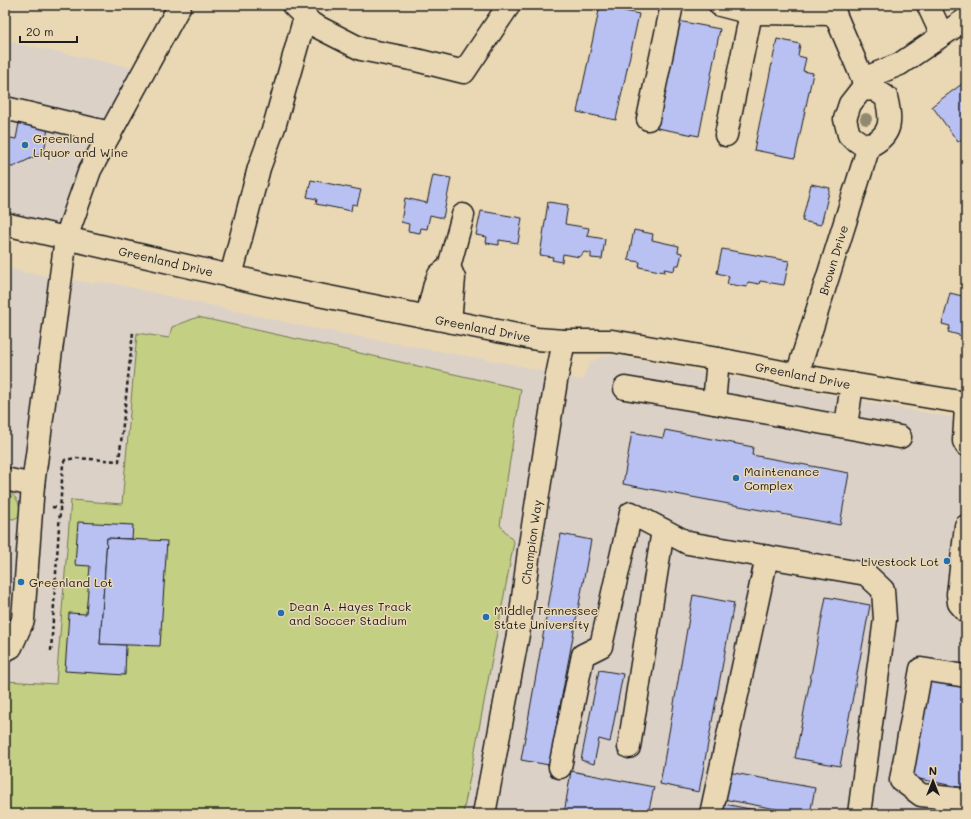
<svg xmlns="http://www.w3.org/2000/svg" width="971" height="819" viewBox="0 0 971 819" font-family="Mali,sans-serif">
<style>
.built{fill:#dbd1c7}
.green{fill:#c3d084;stroke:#707650}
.building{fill:#b8c1f2;stroke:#1c1c1c}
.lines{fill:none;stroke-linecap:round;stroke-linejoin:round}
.minor-casing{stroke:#1c1c1c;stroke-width:25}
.path{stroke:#1c1c1c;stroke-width:2.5;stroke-dasharray:4 3;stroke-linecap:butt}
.minor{stroke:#ead8b5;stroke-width:22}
.tree{fill:#90896f}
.poi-dot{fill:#1f6fb2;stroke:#ead8b5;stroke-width:1.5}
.labels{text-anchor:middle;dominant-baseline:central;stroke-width:3;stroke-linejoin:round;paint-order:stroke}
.poi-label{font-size:12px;fill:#1c1c1c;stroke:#ead8b5;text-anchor:start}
.street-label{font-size:12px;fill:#1c1c1c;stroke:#ead8b5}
</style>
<rect width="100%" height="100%" fill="#ead8b5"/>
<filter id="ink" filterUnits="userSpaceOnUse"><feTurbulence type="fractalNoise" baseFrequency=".025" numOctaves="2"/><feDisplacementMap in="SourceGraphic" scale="8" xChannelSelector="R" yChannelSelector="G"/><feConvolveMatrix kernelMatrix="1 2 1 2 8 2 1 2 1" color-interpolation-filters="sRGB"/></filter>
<g filter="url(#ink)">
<g class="built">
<path d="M5,41L144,70L66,238L5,224Z"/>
<path d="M5,267L23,272L92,283L103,282L111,283L312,328L516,365L583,380L586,370L591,362L602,356L613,355L966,420V814H5Z"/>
</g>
<g class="green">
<path d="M198,317L521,389L500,525L514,542L463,814H5V681L56,684L71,500L122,504L137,333L169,338L172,327Z"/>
<path d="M5,489C15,495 22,503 19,516L14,519L8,518L11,496L5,495Z"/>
</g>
<g class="building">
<path d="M600,6L639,14L616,120L577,112Z"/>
<path d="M678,21L720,29L699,136L657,128Z"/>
<path d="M777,39L800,44L798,56L806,58L803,71L813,73L795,158L754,150Z"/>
<path d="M966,81V136L958,142L932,106Z"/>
<path d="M19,123L48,128L44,152L13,167L5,166V137L16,139Z"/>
<path d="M433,175L451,178L443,218L430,215L427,229L421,228L420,233L408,231L409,224L401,222L405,198L427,203Z"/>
<path d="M311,180L361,190L357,205L352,204L351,211L316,204L317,199L307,197Z"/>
<path d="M811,184L830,188L821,225L802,221Z"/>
<path d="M548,202L568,205L565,224L589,228L587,236L605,239L602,259L591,258V253L584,252L580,257L563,254L562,262L552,260L553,257L540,255Z"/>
<path d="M481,211L522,218L518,243L499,240V245L486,243L487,237L476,235Z"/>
<path d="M634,230L653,234L652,240L679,246L678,252L682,253L679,265H675L674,271L664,269L665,272L639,267L640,262L628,260Z"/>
<path d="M722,249L789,261L784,285L760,281L759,284L748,282L747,287L727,284L729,276L717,273Z"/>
<path d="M950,293L966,297V337L948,332L950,326L942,324Z"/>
<path d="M665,430L753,447L752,455L849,473L840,525L623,484L632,432L663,438Z"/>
<path d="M78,522L133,525L132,539L107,538L100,644L126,645L125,675L65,671L69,613L86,614L90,566L75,565Z"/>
<path d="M561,534L591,540L549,765L521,760Z"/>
<path d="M107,538L167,541L160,646L100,644Z"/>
<path d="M693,595L734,603L699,792L660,784Z"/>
<path d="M826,597L870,605L840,766L795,758Z"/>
<path d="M599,670L623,674L610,742L599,739L594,764L581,760Z"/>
<path d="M929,676L966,682V771L963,788L910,777Z"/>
<path d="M571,771L654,787L648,814H564Z"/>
<path d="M723,771L815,788L810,814H802L718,798Z"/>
<path d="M724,804L755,810L754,814H722Z"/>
</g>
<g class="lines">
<g class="minor-casing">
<g id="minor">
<path d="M293,5L312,24L361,49L416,60L464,72L509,5"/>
<path d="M720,5L751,13L835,14"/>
<path d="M833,5L835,14L867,89"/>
<path d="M928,5L942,35"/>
<path d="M863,79L900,64L966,19"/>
<path d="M5,108L110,133"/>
<path d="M648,119L672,5"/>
<path d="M726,135L751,13"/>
<path d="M5,224L269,285L537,339L564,341H612L718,359L797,375L966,403"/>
<path d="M449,267L463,215"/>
<path d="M231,276L259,168L274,127L305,17"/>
<path d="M427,317L435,284L439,275L449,267L454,278L450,321"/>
<path d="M718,359L714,403L900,437"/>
<path d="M797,375L869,146C892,135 892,121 886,97L874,89L861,90L850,104L845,119L849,135L860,143L869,146"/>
<path d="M625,388L714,403"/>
<path d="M966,408L964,441L966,445"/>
<path d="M846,426L852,384"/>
<path d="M5,479L33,485"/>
<path d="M966,526L958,594L959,603L966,611"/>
<path d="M5,650L11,647L23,620L33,485L66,238L90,170L180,5"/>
<path d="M966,676L921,669L901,780L921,795L966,800"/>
<path d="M629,747L663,530"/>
<path d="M560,767L583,655L601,646L631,513L688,543L866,574L883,590L885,619L859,814"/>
<path d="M484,814L519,629L529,551L556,381L564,341"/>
<path d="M711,814L767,557"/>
</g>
</g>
<g class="path">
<path d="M52,507L61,508"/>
<path d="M51,651L63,464L65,460L76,458L119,461L133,332"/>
</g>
<use href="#minor" class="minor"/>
</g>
<circle class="tree" cx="866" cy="119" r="6"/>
</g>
<g class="poi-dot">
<circle cx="25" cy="145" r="4"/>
<circle cx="736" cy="478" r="4"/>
<circle cx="947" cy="561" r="4"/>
<circle cx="21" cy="582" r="4"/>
<circle cx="281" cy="613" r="4"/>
<circle cx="486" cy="617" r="4"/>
</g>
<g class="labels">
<g class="poi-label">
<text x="33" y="138">Greenland<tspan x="33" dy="14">Liquor and Wine</tspan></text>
<text x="744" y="471">Maintenance<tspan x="744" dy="14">Complex</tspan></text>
<text x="939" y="561" text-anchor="end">Livestock Lot</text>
<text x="29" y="582">Greenland Lot</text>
<text x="289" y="606">Dean A. Hayes Track<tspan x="289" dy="14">and Soccer Stadium</tspan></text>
<text x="494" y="610">Middle Tennessee<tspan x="494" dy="14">State University</tspan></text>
</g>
<g class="street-label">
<text transform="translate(833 260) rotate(-73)">Brown Drive</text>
<text transform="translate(166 261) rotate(13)">Greenland Drive</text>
<text transform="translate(483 328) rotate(11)">Greenland Drive</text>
<text transform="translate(803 375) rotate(11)">Greenland Drive</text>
<text transform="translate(531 542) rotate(-82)">Champion Way</text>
</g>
</g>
<rect width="971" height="819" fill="none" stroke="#ead8b5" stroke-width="20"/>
<rect x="10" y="10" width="951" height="799" fill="none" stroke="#1c1c1c" stroke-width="1.5" filter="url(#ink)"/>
<g transform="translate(933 781)" stroke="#ead8b5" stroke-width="3" paint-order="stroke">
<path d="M0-3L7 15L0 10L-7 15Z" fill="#1c1c1c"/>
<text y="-6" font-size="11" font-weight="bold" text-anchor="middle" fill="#1c1c1c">N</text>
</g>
<path d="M20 36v6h57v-6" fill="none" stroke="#1c1c1c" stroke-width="2"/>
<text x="26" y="36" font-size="12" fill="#1c1c1c" stroke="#ead8b5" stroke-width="3" paint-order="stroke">20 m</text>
</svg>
